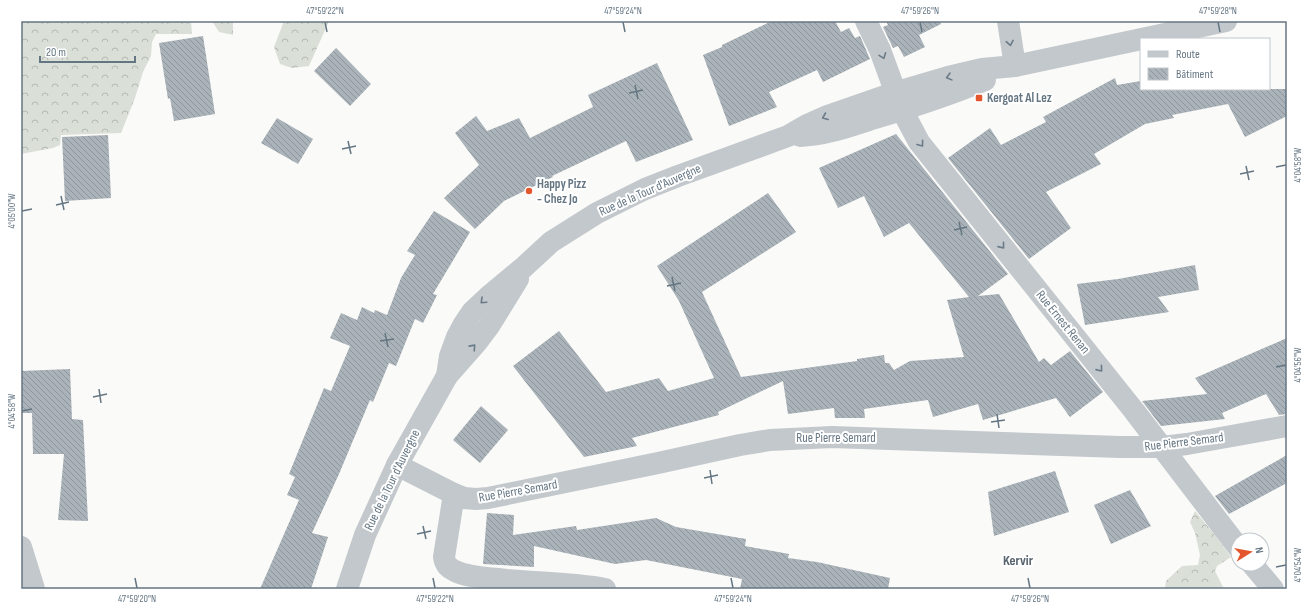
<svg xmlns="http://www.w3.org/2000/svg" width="1308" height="610" viewBox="0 0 1308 610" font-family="'Sofia Sans Condensed',sans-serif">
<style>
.forest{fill:url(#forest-crowns)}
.building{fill:url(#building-back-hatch)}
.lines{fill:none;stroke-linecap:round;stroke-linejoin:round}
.minor{stroke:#c3c8cc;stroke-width:22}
.oneway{stroke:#6a7a87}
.ticks{fill:none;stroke:#657683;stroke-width:1.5}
.poi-dot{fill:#e4572e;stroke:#fff;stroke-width:1.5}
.labels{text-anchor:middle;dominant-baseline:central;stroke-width:4;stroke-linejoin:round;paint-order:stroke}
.poi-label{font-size:13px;font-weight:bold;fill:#657683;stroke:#fff;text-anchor:start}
.street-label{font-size:13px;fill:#657683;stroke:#fff}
.neighbourhood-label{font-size:14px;font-weight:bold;fill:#57646e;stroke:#fff}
.neatline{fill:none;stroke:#657683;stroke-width:1.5}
.ticks-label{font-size:10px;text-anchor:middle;fill:#657683}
</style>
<defs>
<pattern id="forest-crowns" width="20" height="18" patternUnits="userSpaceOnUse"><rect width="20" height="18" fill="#dadfd7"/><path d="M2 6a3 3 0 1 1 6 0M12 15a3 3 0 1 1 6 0" fill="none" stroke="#b4b9b4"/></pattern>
<pattern id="building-back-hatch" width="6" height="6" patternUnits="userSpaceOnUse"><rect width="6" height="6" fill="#aab3b9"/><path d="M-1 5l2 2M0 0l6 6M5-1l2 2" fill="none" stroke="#8e969c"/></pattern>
</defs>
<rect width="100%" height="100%" fill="#fafaf8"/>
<g class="forest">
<path d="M21,21H191L192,34H156L152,42L151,56L143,72L135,98L121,133L61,135L60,145L53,148L21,154Z"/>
<path d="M212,21H233V35L219,32Z"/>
<path d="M284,21H329L309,66L292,68L280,64L274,47Z"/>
<path d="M1195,511L1215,535L1231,557L1217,566L1215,571L1224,589H1165L1166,581L1182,566L1198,565L1200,555L1195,533L1190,522Z"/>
</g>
<g class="building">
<path d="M772,21H835L841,32L849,28L855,38L860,36L870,59L823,82L817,70L769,92L777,107L729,126L703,55L722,47V45Z"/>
<path d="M886,21H940L941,24L919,35L925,47L904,57L898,46L893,48L883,27L888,25Z"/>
<path d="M203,36L215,114L174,121L170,98L168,99L159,43Z"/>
<path d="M336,48L371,84L350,106L314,71Z"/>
<path d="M657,63L693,140L636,162L626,141L552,176L553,177L504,201L475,229L444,198L479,165L455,133L476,116L487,131L519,118L530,138L593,107L588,95Z"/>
<path d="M1115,78L1117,85L1141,81V89H1287V116L1245,137L1228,104L1172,115L1174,118L1145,124L1094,154L1101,164L1046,192L1071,228L1029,259L948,158L990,128L1001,145L1046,122L1043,117Z"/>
<path d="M277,118L313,139L298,164L261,143Z"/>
<path d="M896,134L1008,274L978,296L999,294L1039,362L1044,358L1051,365L1070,351L1103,392L1070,417L1056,398L983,420L978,404L933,417L928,400L864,409L865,418H835L834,408L788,414L783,381L718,412L719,415L632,438L637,446L584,457L513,366L559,331L606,392L659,378L668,391L714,378L679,301L657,266L768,193L796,232L702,292L741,377L857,361V359L884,355L885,363H889L894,370L910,361L964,357L947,300L969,297L909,223L884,237L864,196L838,208L819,168Z"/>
<path d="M108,135L111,198L65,201L62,137Z"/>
<path d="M434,211L470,232L433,294L437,295L423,323L415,319L396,366L389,363L373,402L370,400L339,474L312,533L328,537L311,589H260L299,500L287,495L295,477L289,474L324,388L331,391L350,346L330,338L341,313L357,320L362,307L374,313L375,310L387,315L401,278L415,255L407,251Z"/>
<path d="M1195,265L1199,290L1158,297L1169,312L1085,325L1077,284L1118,279Z"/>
<path d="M1287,338V414L1279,415L1266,394L1222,413L1225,419L1161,426L1142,401L1207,394L1195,378Z"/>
<path d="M70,369L72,419L83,420L88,521L58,520L64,454H33L32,413H21V371Z"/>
<path d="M481,406L508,430L480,463L453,440Z"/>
<path d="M1287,455V483L1229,514L1215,496Z"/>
<path d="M1055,471L1069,512L994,536L988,492Z"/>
<path d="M1130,490L1151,526L1111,544L1094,505Z"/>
<path d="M487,513L514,515L513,535L576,526L577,530L656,518L676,527L746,539L745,546L789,554L788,558L817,562L890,578L888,589H740L742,579L646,560L615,564L534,546V567L483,564Z"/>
</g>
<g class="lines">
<g class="minor">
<path d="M866,21L880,50L902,110L919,142L1135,412L1238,547"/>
<path d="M1008,21L1015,66"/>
<path d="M800,136C826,135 850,126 875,118C912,107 949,95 985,80"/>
<path d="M447,376L450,356L457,337L464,324L472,312L488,297L524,267L551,242L597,213L645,189L678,176L788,136L807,125L825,117L897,92L948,77L982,69L1015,66L1226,21"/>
<path d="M397,465L454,494L464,498L476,499L488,498L658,463L740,445L770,440L832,437L1120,447H1162L1187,444L1287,426"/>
<path d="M454,494L444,557C445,565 449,568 455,571C470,578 490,578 507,580C540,583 573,583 605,589"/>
<path d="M21,547L34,589"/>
<path d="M1252,564L1273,589"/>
<path d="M347,589L365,535L397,465L447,376L477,342L489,326L518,279"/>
</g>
</g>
<defs><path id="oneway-chevron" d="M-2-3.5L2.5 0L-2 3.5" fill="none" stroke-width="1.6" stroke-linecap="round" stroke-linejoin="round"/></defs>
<g class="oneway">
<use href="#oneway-chevron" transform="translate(1010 43) rotate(79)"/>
<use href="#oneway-chevron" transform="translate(883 56) rotate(69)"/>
<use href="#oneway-chevron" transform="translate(949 77) rotate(165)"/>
<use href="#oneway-chevron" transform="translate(825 117) rotate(158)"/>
<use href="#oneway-chevron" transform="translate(921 144) rotate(53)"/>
<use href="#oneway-chevron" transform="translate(1002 246) rotate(51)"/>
<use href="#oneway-chevron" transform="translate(483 301) rotate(137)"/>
<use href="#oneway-chevron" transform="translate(473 347) rotate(-48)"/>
<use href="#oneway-chevron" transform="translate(1100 369) rotate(51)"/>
</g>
<path class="ticks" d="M325,22L327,32M623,22L625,32M920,22L922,32M1218,22L1220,32M635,85L638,99M629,93L643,90M348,141L351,154M342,149L356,146M1246,166L1249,180M1276,167L1286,165M1240,174L1254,171M61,196L64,210M56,205L69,202M22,211L32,209M959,222L962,235M954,230L967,227M672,277L675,291M667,286L681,283M385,333L388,347M380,341L394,339M1276,367L1286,365M99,389L101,403M93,397L107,394M22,411L32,409M997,414L999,428M991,422L1005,420M710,470L712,484M704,478L718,475M423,526L426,539M417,534L431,531M1276,567L1286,565M135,578L137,588M433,578L435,588M731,578L733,588M1028,578L1030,588"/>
<g class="poi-dot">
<rect x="975" y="94" width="8" height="8" rx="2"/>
<circle cx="529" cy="191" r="4"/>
</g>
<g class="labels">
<g class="poi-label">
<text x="987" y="98">Kergoat Al Lez</text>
<text x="537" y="184">Happy Pizz<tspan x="537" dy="15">- Chez Jo</tspan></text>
</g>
<g class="street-label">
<text transform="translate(650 190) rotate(-24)">Rue de la Tour d'Auvergne</text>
<text transform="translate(1063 322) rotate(51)">Rue Ernest Renan</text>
<text x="836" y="438">Rue Pierre Semard</text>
<text transform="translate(1184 442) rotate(-7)">Rue Pierre Semard</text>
<text transform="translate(392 480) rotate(-64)">Rue de la Tour d'Auvergne</text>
<text transform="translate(518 491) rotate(-10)">Rue Pierre Semard</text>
</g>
<g class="neighbourhood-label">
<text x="1018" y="560">Kervir</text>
</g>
</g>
<rect width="1308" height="610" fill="none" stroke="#ffffff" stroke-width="44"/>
<rect x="1140" y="38" width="130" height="52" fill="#ffffff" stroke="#c1c8cd"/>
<rect x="1148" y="51" width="20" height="6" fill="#c3c8cc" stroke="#c1c8cd"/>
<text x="1176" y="58" font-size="12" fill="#657683">Route</text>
<rect x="1148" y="68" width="20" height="12" fill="url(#building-back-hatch)" stroke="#c1c8cd"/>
<text x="1176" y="78" font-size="12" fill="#657683">Bâtiment</text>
<g transform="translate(1250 552) rotate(79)"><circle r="19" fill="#ffffff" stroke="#c1c8cd"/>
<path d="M0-3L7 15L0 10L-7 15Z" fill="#e4572e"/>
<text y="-6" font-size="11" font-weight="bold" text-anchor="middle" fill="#657683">N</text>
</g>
<path d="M40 56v6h95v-6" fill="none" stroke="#657683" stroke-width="2"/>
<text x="46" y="56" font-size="12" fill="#657683" stroke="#ffffff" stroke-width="3" paint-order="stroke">20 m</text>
<rect x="22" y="22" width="1264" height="566" class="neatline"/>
<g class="ticks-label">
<text x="325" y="14">47°59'22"N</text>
<text x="623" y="14">47°59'24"N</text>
<text x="920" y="14">47°59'26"N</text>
<text x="1218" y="14">47°59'28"N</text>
<text transform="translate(1297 165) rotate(-90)" y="4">4°04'58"W</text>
<text transform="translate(11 211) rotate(-90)" y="4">4°05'00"W</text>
<text transform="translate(1297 365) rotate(-90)" y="4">4°04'56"W</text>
<text transform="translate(11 411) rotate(-90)" y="4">4°04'58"W</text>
<text transform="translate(1297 565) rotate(-90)" y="4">4°04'54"W</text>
<text x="137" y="602">47°59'20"N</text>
<text x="435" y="602">47°59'22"N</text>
<text x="733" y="602">47°59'24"N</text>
<text x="1030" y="602">47°59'26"N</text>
</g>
</svg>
